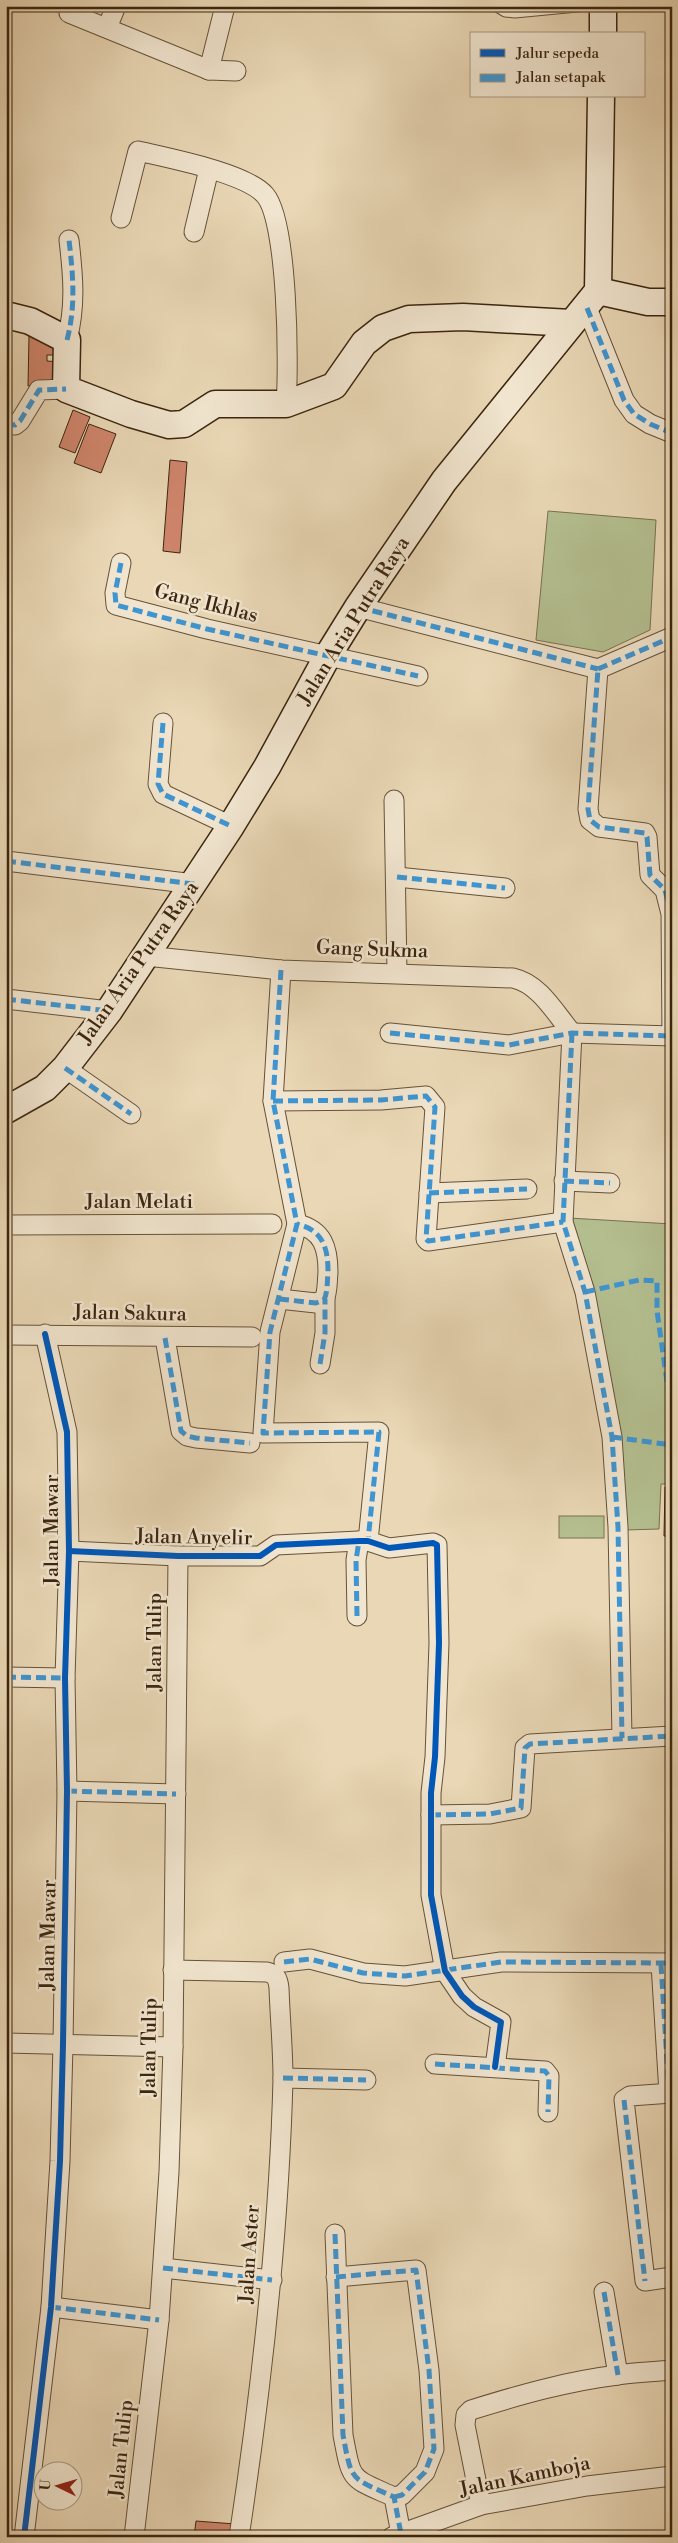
<svg xmlns="http://www.w3.org/2000/svg" width="678" height="2543" viewBox="0 0 678 2543" font-family="'Libre Bodoni',serif">
<style>
.green{fill:#b4bf90;stroke:#787250}
.building{fill:#cf856c;stroke:#3b250f}
.lines{fill:none;stroke-linecap:round;stroke-linejoin:round}
.lane-casing{stroke:#665238;stroke-width:11}
.street-casing{stroke:#665238;stroke-width:21}
.secondary-casing{stroke:#3b250f;stroke-width:29}
.lane{stroke:#f1e5cf;stroke-width:9}
.street{stroke:#f1e5cf;stroke-width:19}
.secondary{stroke:#f1e5cf;stroke-width:26}
.quiet{stroke:#3e95d2;stroke-width:5;stroke-dasharray:10 5;stroke-linecap:butt}
.cycleway-casing{stroke:#f1e5cf;stroke-width:9}
.cycleway{stroke:#0057b8;stroke-width:6}
.labels{text-anchor:middle;dominant-baseline:central;stroke-width:5;stroke-linejoin:round;paint-order:stroke}
.street-label{font-size:20px;fill:#3b250f;stroke:#f1e5cf}
</style>
<rect width="100%" height="100%" fill="#e9d7b5"/>
<filter id="stains"><feTurbulence type="fractalNoise" baseFrequency=".004" numOctaves="4"/><feColorMatrix values="0 0 0 0 .2 0 0 0 0 .09 0 0 0 0 .02 0 0 0 .5 -.17"/></filter>
<radialGradient id="worn" r=".72"><stop offset=".6" stop-color="#630" stop-opacity="0"/><stop offset="1" stop-color="#630" stop-opacity=".3"/></radialGradient>
<g class="green">
<path d="M548,511L656,520L650,630L603,652L536,640Z"/>
<path d="M569,1218L672,1224V1484H661L659,1529L625,1530Z"/>
<rect x="559" y="1516" width="45" height="22"/>
</g>
<g class="building">
<path d="M29,335L48,336L58,355H47V361L60,362V386H28Z"/>
<path d="M73,410L90,417L75,453L59,447Z"/>
<path d="M89,424L116,434L101,473L74,463Z"/>
<path d="M170,460L187,462L180,553L163,551Z"/>
<path d="M665,1487L672,1488V1536H664Z"/>
<path d="M196,2521L235,2524L233,2537H194Z"/>
</g>
<g class="lines">
<g class="lane-casing">
<path id="lane" d="M495,6L505,12L515,13L588,6"/>
</g>
<g class="street-casing">
<g id="street">
<path d="M69,13L209,70L236,71"/>
<path d="M107,28L116,6"/>
<path d="M209,70L225,6"/>
<path d="M121,218L138,151C168,158 246,173 265,195C288,221 289,366 286,404"/>
<path d="M194,232L209,169"/>
<path d="M587,308L624,400L634,414L650,424L672,433"/>
<path d="M67,340C76,305 73,275 69,240"/>
<path d="M6,424L15,425L20,421L39,390L66,389"/>
<path d="M121,563L115,593L116,605L207,629L418,676"/>
<path d="M358,607L598,669"/>
<path d="M598,669L672,637"/>
<path d="M163,723L158,784L163,794L231,826"/>
<path d="M394,800L397,973"/>
<path d="M6,861L194,884"/>
<path d="M397,877L505,888"/>
<path d="M146,956L281,970L513,978C540,984 555,1013 572,1033"/>
<path d="M281,970L273,1101L297,1224L270,1332L263,1433L379,1432L368,1541"/>
<path d="M6,999L109,1011"/>
<path d="M390,1033L509,1045L572,1033L672,1036L671,914L665,890L650,875L647,837L645,833L599,827L590,820L588,809L598,669"/>
<path d="M572,1033L563,1222L585,1292L612,1437L618,1527L622,1738"/>
<path d="M65,1068L131,1114"/>
<path d="M273,1101L381,1100L426,1096L435,1107L426,1239L428,1241L563,1222"/>
<path d="M564,1181L610,1183"/>
<path d="M429,1193L527,1189"/>
<path d="M6,1225L272,1224"/>
<path d="M279,1299L316,1303L324,1300C328,1291 327,1282 328,1272C328,1248 323,1230 297,1224"/>
<path d="M6,1335L252,1337"/>
<path d="M165,1338L181,1431L187,1436L196,1438L250,1443"/>
<path d="M320,1364L325,1333V1299"/>
<path d="M69,1551L178,1556H260L276,1545L359,1541H368L389,1548L433,1543L437,1545L439,1643L435,1757L431,1793V1895L445,1971L462,1996L474,2007L501,2022L495,2067"/>
<path d="M357,1616L356,1560L359,1541"/>
<path d="M6,1677L65,1678"/>
<path d="M67,1791L176,1794"/>
<path d="M431,1815L490,1814L521,1808L525,1748L530,1744L672,1736"/>
<path d="M284,1962L310,1959L363,1973L405,1976L501,1962L672,1963"/>
<path d="M661,1964L669,2093"/>
<path d="M173,1970L267,1972C276,1974 278,1979 279,1988C280,2018 283,2049 283,2079C279,2233 262,2385 239,2537"/>
<path d="M6,2043L173,2047"/>
<path d="M435,2064L545,2071L549,2076L548,2112"/>
<path d="M283,2078L366,2080"/>
<path d="M672,2093L630,2096L624,2100L645,2281L672,2277"/>
<path d="M335,2234L343,2435C352,2483 350,2477 394,2497L401,2534"/>
<path d="M163,2268L272,2280"/>
<path d="M336,2277L416,2270L429,2370L434,2449L425,2472L402,2495L394,2497"/>
<path d="M604,2292L618,2375"/>
<path d="M51,2307L159,2320"/>
<path d="M481,2505L465,2425L466,2415L471,2410C519,2395 568,2381 618,2375C636,2372 654,2372 672,2370"/>
<path d="M24,2537L51,2307L60,2161L63,2044L67,1791L65,1678L69,1551L67,1432L45,1334"/>
<path d="M134,2537L159,2320L169,2172L173,2047L178,1556"/>
<path d="M392,2537L481,2505L587,2486L672,2476"/>
</g>
</g>
<g class="secondary-casing">
<g id="secondary">
<path d="M603,34V6"/>
<path d="M598,291L648,302H672"/>
<path d="M6,315L30,321L67,340L66,389L131,414L169,425L184,424L215,404H286L334,386L364,343L383,328L409,319L463,317L571,323"/>
<path d="M6,1110L45,1088L65,1068L109,1011L231,826L267,767L327,657L358,607L444,481L598,291L601,96"/>
</g>
</g>
<use href="#lane" class="lane"/>
<use href="#street" class="street"/>
<use href="#secondary" class="secondary"/>
<g class="quiet">
<path d="M587,308L624,400L634,414L650,424L672,433"/>
<path d="M67,340C76,305 73,275 69,240"/>
<path d="M6,424L15,425L20,421L39,390L66,389"/>
<path d="M121,563L115,593L116,605L207,629L418,676"/>
<path d="M358,607L598,669"/>
<path d="M598,669L672,637"/>
<path d="M163,723L158,784L163,794L231,826"/>
<path d="M6,861L194,884"/>
<path d="M397,877L505,888"/>
<path d="M281,970L273,1101L297,1224L270,1332L263,1433L379,1432L368,1541"/>
<path d="M6,999L109,1011"/>
<path d="M390,1033L509,1045L572,1033L672,1036L671,914L665,890L650,875L647,837L645,833L599,827L590,820L588,809L598,669"/>
<path d="M572,1033L563,1222L585,1292L612,1437L618,1527L622,1738"/>
<path d="M65,1068L131,1114"/>
<path d="M273,1101L381,1100L426,1096L435,1107L426,1239L428,1241L563,1222"/>
<path d="M564,1181L610,1183"/>
<path d="M429,1193L527,1189"/>
<path d="M585,1292L639,1280L657,1281V1311L672,1417"/>
<path d="M279,1299L316,1303L324,1300C328,1291 327,1282 328,1272C328,1248 323,1230 297,1224"/>
<path d="M165,1338L181,1431L187,1436L196,1438L250,1443"/>
<path d="M320,1364L325,1333V1299"/>
<path d="M612,1437L672,1445"/>
<path d="M670,1444L672,1426"/>
<path d="M357,1616L356,1560L359,1541"/>
<path d="M6,1677L65,1678"/>
<path d="M67,1791L176,1794"/>
<path d="M431,1815L490,1814L521,1808L525,1748L530,1744L672,1736"/>
<path d="M284,1962L310,1959L363,1973L405,1976L501,1962L672,1963"/>
<path d="M661,1964L669,2093"/>
<path d="M435,2064L545,2071L549,2076L548,2112"/>
<path d="M283,2078L366,2080"/>
<path d="M624,2100L645,2281"/>
<path d="M335,2234L343,2435C352,2483 350,2477 394,2497L401,2534"/>
<path d="M163,2268L272,2280"/>
<path d="M336,2277L416,2270L429,2370L434,2449L425,2472L402,2495L394,2497"/>
<path d="M604,2292L618,2375"/>
<path d="M51,2307L159,2320"/>
</g>
<g class="cycleway-casing">
<g id="cycleway">
<path d="M69,1551L178,1556H260L276,1545L359,1541H368L389,1548L433,1543L437,1545L439,1643L435,1757L431,1793V1895L445,1971L462,1996L474,2007L501,2022L495,2067"/>
<path d="M24,2537L51,2307L60,2161L63,2044L67,1791L65,1678L69,1551L67,1432L45,1334"/>
</g>
</g>
<use href="#cycleway" class="cycleway"/>
</g>
<g class="labels">
<g class="street-label">
<text transform="translate(206 604) rotate(14)">Gang Ikhlas</text>
<text transform="translate(354 621) rotate(-58)">Jalan Aria Putra Raya</text>
<text transform="translate(372 950) rotate(2)">Gang Sukma</text>
<text transform="translate(139 963) rotate(-55)">Jalan Aria Putra Raya</text>
<text x="139" y="1202">Jalan Melati</text>
<text transform="translate(130 1314) rotate(1)">Jalan Sakura</text>
<text transform="translate(52 1530) rotate(-90)">Jalan Mawar</text>
<text transform="translate(194 1538) rotate(1)">Jalan Anyelir</text>
<text transform="translate(155 1642) rotate(-90)">Jalan Tulip</text>
<text transform="translate(49 1935) rotate(-89)">Jalan Mawar</text>
<text transform="translate(150 2047) rotate(-89)">Jalan Tulip</text>
<text transform="translate(250 2254) rotate(-86)">Jalan Aster</text>
<text transform="translate(122 2449) rotate(-84)">Jalan Tulip</text>
<text transform="translate(525 2477) rotate(-12)">Jalan Kamboja</text>
</g>
</g>
<rect width="678" height="2543" fill="none" stroke="#e9d7b5" stroke-width="25"/>
<rect x="8" y="8" width="663" height="2528" fill="none" stroke="#3b250f" stroke-width="2.5"/>
<rect x="12" y="12" width="653" height="2518" fill="none" stroke="#3b250f"/>
<rect x="470" y="32" width="175" height="65" fill="#f1e5cf" stroke="#a89882"/>
<rect x="480" y="49" width="25" height="8" fill="#0057b8" stroke="#a89882"/>
<text x="516" y="58" font-size="15" fill="#3b250f">Jalur sepeda</text>
<rect x="480" y="74" width="25" height="8" fill="#3e95d2" stroke="#a89882"/>
<text x="516" y="82" font-size="15" fill="#3b250f">Jalan setapak</text>
<g transform="translate(58 2486) rotate(275)"><circle r="24" fill="#f1e5cf" stroke="#a89882"/>
<path d="M0-4L9 19L0 12L-9 19Z" fill="#8f2418"/>
<text y="-8" font-size="14" font-weight="bold" text-anchor="middle" fill="#3b250f">U</text>
</g>
<rect width="100%" height="100%" filter="url(#stains)"/>
<rect width="100%" height="100%" fill="url(#worn)"/>
</svg>
